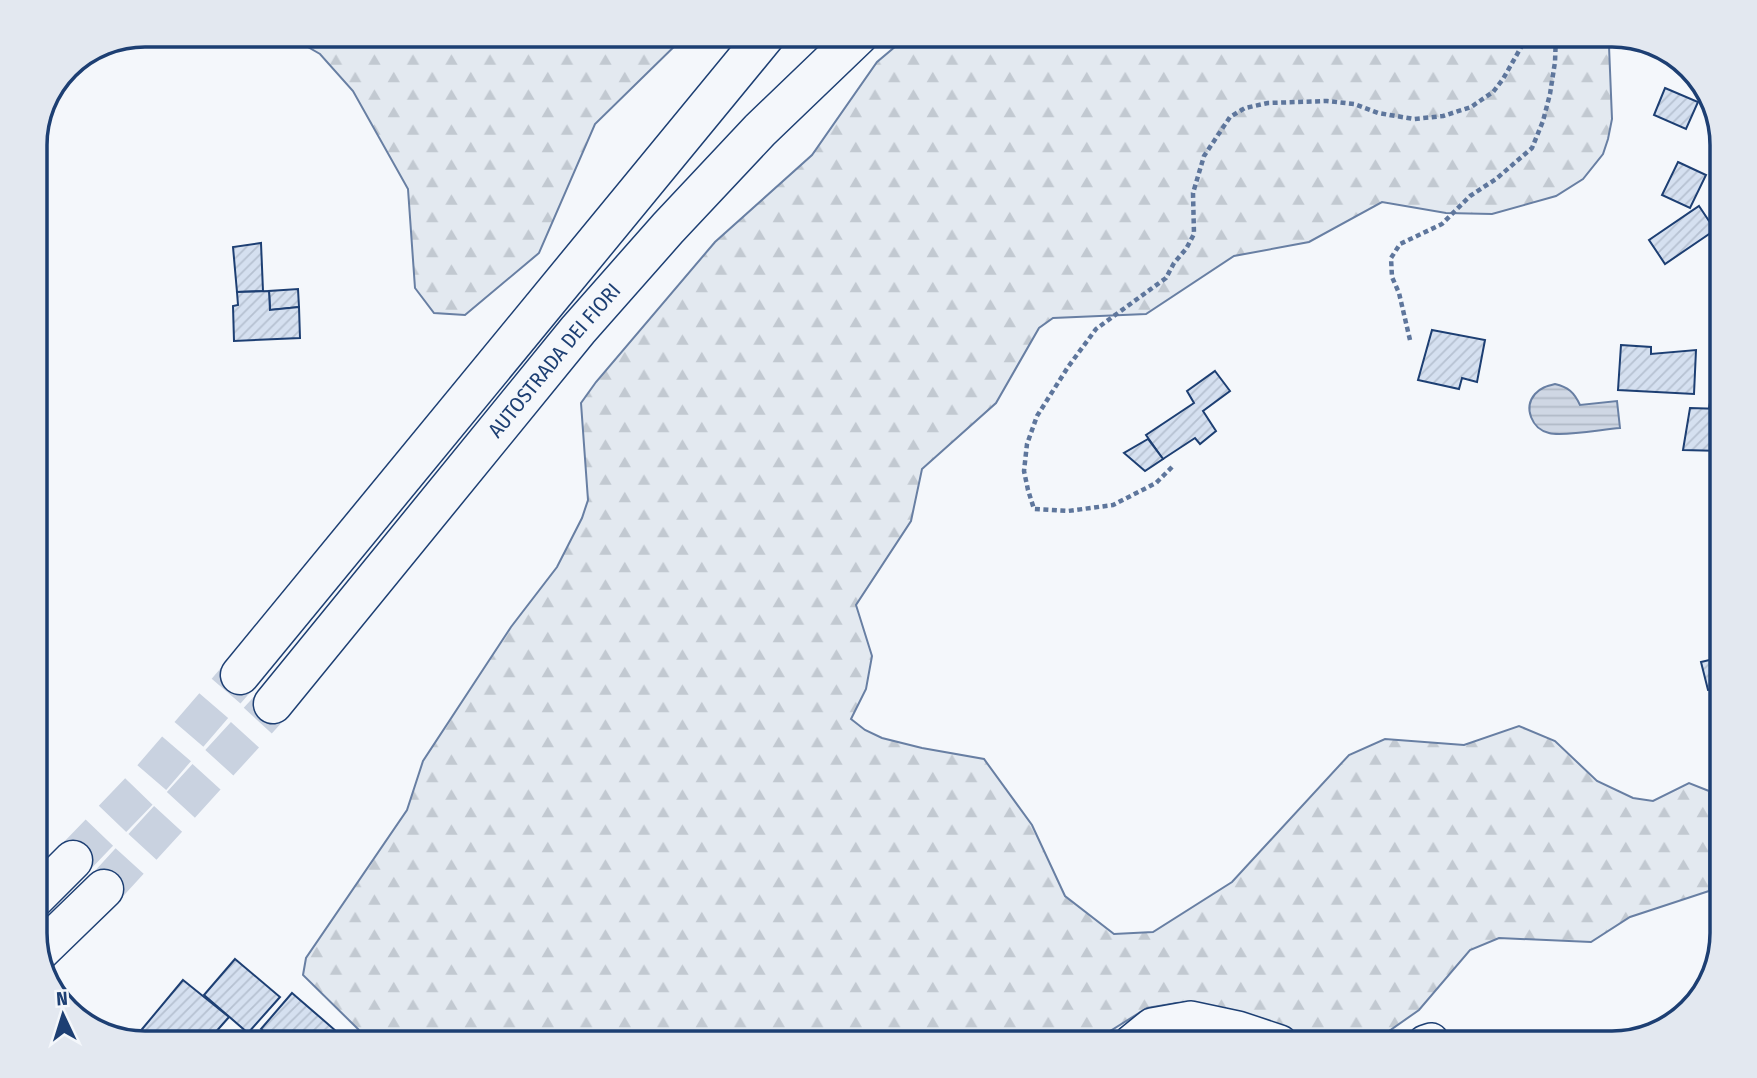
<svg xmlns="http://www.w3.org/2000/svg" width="1757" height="1078" viewBox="0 0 1757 1078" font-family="'Fira Sans Condensed',sans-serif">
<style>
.forest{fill:url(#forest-firs);stroke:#687fa3;stroke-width:2}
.water{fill:url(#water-rules);stroke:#687fa3;stroke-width:2}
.building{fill:url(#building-hatch);stroke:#1d3f73;stroke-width:2}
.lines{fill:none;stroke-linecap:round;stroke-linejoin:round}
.highway-tunnel{stroke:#c9d2e0;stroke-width:38;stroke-dasharray:38 19;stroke-linecap:butt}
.minor-casing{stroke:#1d3f73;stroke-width:38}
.highway-casing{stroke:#1d3f73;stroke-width:41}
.path{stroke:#5e769c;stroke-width:4.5;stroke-dasharray:5 3.5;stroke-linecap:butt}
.minor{stroke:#f4f7fb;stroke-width:35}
.highway{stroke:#f4f7fb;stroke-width:38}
.labels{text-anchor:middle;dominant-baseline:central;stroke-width:5;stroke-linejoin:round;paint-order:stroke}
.street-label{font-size:21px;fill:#1d3f73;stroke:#f4f7fb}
.rim{fill:none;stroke:#1d3f73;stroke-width:3.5}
</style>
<defs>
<pattern id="forest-firs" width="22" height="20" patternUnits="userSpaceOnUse" patternTransform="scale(1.75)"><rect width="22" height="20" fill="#e3e9f0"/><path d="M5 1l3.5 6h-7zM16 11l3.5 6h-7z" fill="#c2c9d1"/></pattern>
<pattern id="water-rules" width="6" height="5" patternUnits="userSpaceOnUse" patternTransform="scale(1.75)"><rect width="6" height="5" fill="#cfd7e4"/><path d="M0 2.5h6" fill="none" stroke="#b1bac7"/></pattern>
<pattern id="building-hatch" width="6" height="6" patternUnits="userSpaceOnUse" patternTransform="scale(1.75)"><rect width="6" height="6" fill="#d5e0f0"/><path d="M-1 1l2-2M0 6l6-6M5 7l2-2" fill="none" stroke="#b6c1d1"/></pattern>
</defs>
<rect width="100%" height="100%" fill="#f4f7fb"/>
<g class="forest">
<path d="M287,35H686L595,124L539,253L465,315L434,313L415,288L408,189L353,91L320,54Z"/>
<path d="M909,35H1613L1609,46L1612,119L1608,139L1603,154L1583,179L1556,196L1492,214L1446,213L1382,202L1309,242L1234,256L1146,314L1053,318L1039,328L996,403L922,469L911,521L856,605L872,656L866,689L851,719L865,730L882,738L922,748L984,759L1032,825L1065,896L1114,934L1153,932L1232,882L1349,755L1385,739L1464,745L1519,726L1555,741L1597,781L1633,798L1653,801L1689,783L1709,791V891L1630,917L1591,942L1499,938L1470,950L1419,1010L1372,1043H1160L1167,1037L1177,1003L1147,1008L1091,1043H680L662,1033H601L586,1038L581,1043H355L359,1030L303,975L306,958L407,810L423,761L511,627L557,567L582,518L588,500L581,403L596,382L715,242L812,155L877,62Z"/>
</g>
<path class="water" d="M1555,384C1568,387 1574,392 1580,405L1617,401L1620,428C1603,429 1564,437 1549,433C1532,429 1523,408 1535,394C1540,388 1547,386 1555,384Z"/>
<g class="building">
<path d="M1665,88L1698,102L1686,129L1654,115Z"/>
<path d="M1678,162L1706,175L1690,208L1662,195Z"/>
<path d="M1699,206L1715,230L1665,264L1649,240Z"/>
<path d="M261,243L263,291L237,292L233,247Z"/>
<path d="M298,289L299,307L270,310L269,291Z"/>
<path d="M269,291L270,310L299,307L300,338L234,341L233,306L238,305L237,292Z"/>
<path d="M1432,330L1485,340L1477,382L1462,378L1459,389L1418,380Z"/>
<path d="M1621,345L1651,347V354L1696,350L1694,394L1618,390Z"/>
<path d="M1717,361L1722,362V388L1713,387Z"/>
<path d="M1215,371L1230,391L1203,411L1216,431L1200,444L1195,438L1163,459L1146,435L1194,403L1187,391Z"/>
<path d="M1713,387L1722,388V409L1709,408Z"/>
<path d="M1690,408L1722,409V451L1683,450Z"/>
<path d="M1148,439L1163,459L1145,471L1124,453Z"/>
<path d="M1722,657V688L1708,690L1701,662Z"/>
<path d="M235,959L280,997L248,1033L204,995Z"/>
<path d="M183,980L229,1017L206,1043H146L133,1040Z"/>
<path d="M292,993L336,1031L326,1043H277L261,1029Z"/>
</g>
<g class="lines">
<g class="highway-tunnel">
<path d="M73,860L148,782L240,675"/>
<path d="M104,889L273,704"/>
</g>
<g class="minor-casing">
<g id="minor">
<path d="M1131,1043L1152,1026L1191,1019L1238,1029L1280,1043"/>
<path d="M1425,1043L1431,1041"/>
</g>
</g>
<g class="highway-casing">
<g id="highway">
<path d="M240,675L766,35"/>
<path id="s1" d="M273,704L578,330L668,228L760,130L859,35"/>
<path d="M35,898L73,860"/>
<path d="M39,952L104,889"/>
</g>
</g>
<g class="path">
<path d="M1410,340L1399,293L1392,277L1391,258L1400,244L1442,224L1470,196L1496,179L1532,148L1543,121L1550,94L1555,62L1556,35"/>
<path d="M1172,467L1156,483L1113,505L1068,511L1034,509L1028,490L1024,471L1027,444L1037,416L1068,367L1096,329L1166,278L1174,263L1186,249L1194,234L1193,193L1204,156L1230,117L1245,108L1268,103L1327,101L1354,104L1378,113L1414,119L1443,116L1471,107L1493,92L1503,79L1528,35"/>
</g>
<use href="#minor" class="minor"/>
<use href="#highway" class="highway"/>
</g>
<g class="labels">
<g class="street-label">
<text stroke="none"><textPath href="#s1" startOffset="444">AUTOSTRADA DEI FIORI</textPath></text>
</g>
</g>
<path d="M0 0H1757V1078H0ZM145 47H1612A98 98 0 0 1 1710 145V933A98 98 0 0 1 1612 1031H145A98 98 0 0 1 47 933V145A98 98 0 0 1 145 47Z" fill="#e3e8f0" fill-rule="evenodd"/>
<path class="rim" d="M145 47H1612A98 98 0 0 1 1710 145V933A98 98 0 0 1 1612 1031H145A98 98 0 0 1 47 933V145A98 98 0 0 1 145 47Z"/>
<g transform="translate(63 1015) rotate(356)" stroke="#f4f7fb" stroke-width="5" paint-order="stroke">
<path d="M0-5L12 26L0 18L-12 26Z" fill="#1d3f73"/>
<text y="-10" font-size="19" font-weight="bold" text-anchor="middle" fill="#1d3f73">N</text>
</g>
</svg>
